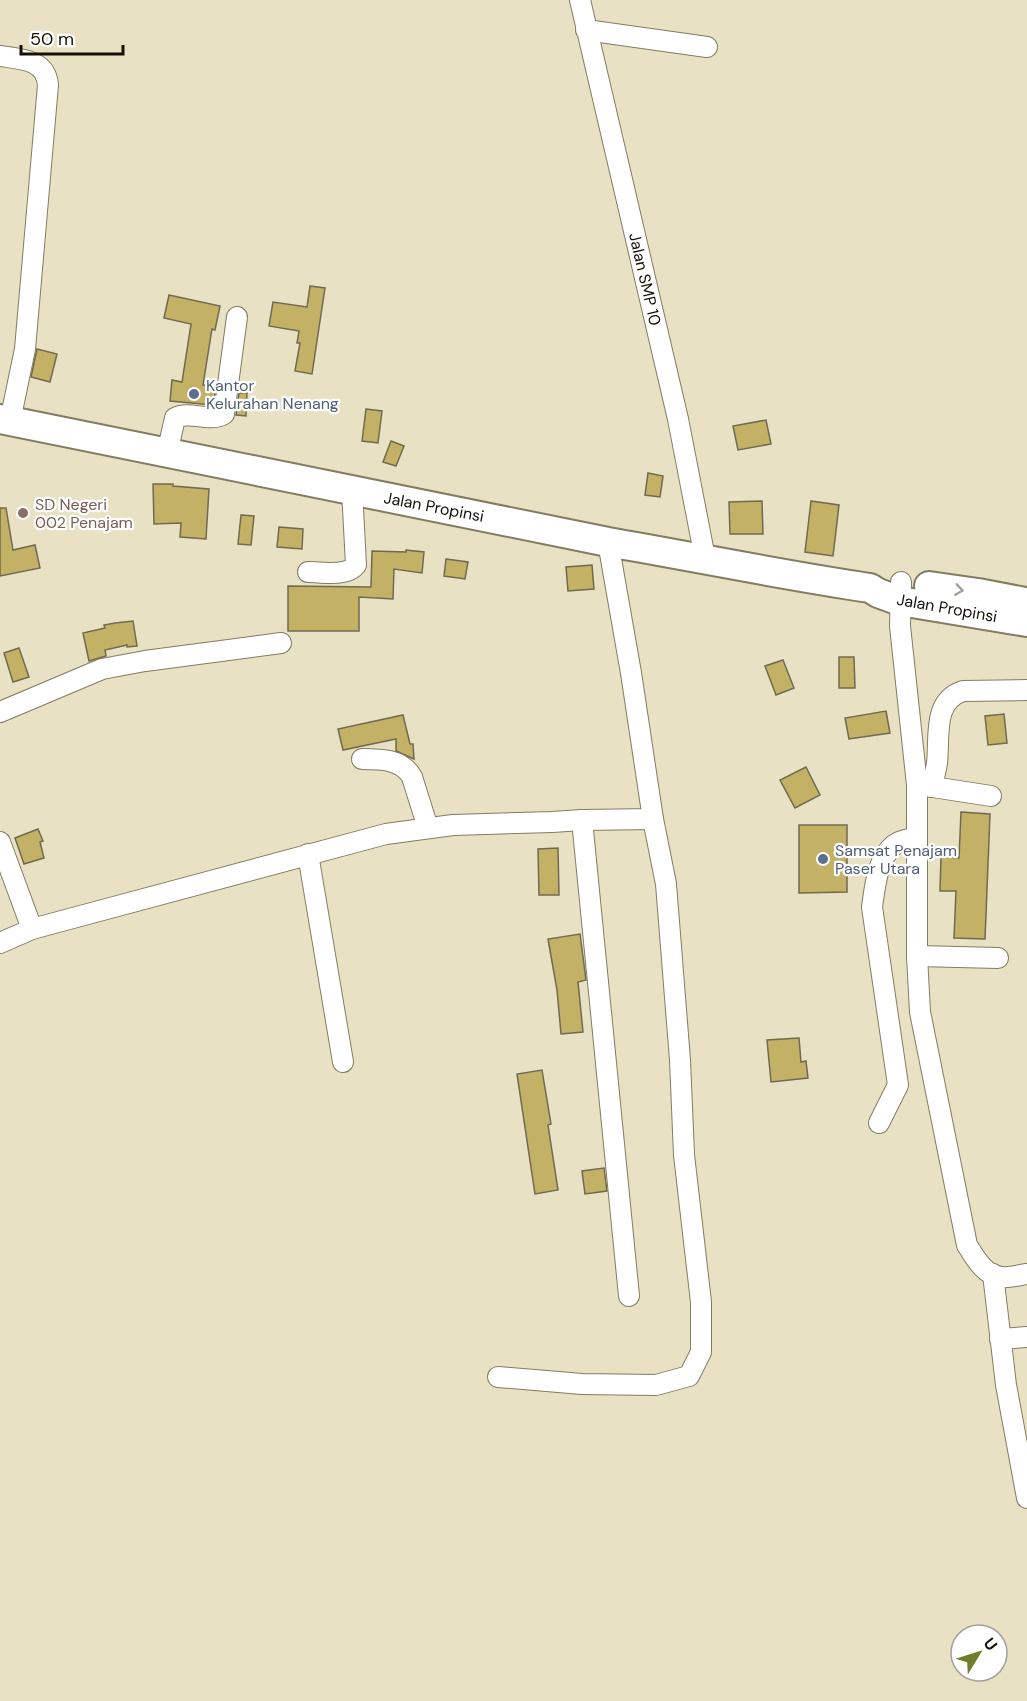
<svg xmlns="http://www.w3.org/2000/svg" width="1027" height="1701" viewBox="0 0 1027 1701" font-family="'DM Sans',sans-serif">
<style>
.building{fill:#c3b166;stroke:#706a50;stroke-width:1.5}
.lines{fill:none;stroke-linecap:round;stroke-linejoin:round}
.minor-casing{stroke:#827c62;stroke-width:22}
.highway-casing{stroke:#827c62;stroke-width:32}
.minor{stroke:#fff;stroke-width:20}
.highway{stroke:#fff;stroke-width:28}
.oneway{stroke:#a1a09c}
.service-dot{fill:#5c6f8a;stroke:#fff;stroke-width:2}
.education-dot{fill:#8d6e63;stroke:#fff;stroke-width:2}
.labels{text-anchor:middle;dominant-baseline:central;stroke-width:4.5;stroke-linejoin:round;paint-order:stroke}
.street-label{font-size:16px;fill:#141107;stroke:#fff}
.service-label{font-size:16px;fill:#4e5e75;stroke:#fff;text-anchor:start}
.education-label{font-size:16px;fill:#785e54;stroke:#fff;text-anchor:start}
</style>
<rect width="100%" height="100%" fill="#e8e1c4"/>
<g class="building">
<path d="M310,286L325,288L312,374L295,371L300,343H297L299,331L269,326L273,302L307,307Z"/>
<path d="M169,295L220,306L215,330L212,329L203,385L216,387L213,405L170,401L172,380L182,382L191,324L164,318Z"/>
<path d="M37,349L57,354L50,382L31,377Z"/>
<path d="M239,393H247L246,416L236,415Z"/>
<path d="M366,409L382,411L378,443L362,441Z"/>
<path d="M766,420L771,444L738,450L733,426Z"/>
<path d="M391,441L404,446L396,466L383,462Z"/>
<path d="M648,473L663,476L660,497L645,495Z"/>
<path d="M153,484H173V486L209,489L206,539L180,537L181,523L154,524Z"/>
<path d="M762,501L763,534H730L729,502Z"/>
<path d="M811,501L839,505L833,556L805,552Z"/>
<path d="M0,508H6L13,550L35,545L40,568L0,576Z"/>
<path d="M241,515L254,516L251,545L238,544Z"/>
<path d="M279,527L303,529L302,549L277,547Z"/>
<path d="M406,550L424,552L422,573L394,569L393,599L359,597V631H288V586L371,587L372,551L406,552Z"/>
<path d="M446,559L468,562L465,579L444,576Z"/>
<path d="M592,565L594,589L568,591L566,567Z"/>
<path d="M133,621L137,646L127,647V645L105,650L106,656L89,661L83,633L105,628L104,625L115,623Z"/>
<path d="M19,648L29,677L13,682L4,653Z"/>
<path d="M839,657H854L855,688H839Z"/>
<path d="M783,660L794,688L776,695L765,666Z"/>
<path d="M886,711L890,733L849,739L845,718Z"/>
<path d="M1004,714L1007,743L988,745L985,716Z"/>
<path d="M403,715L410,744H413L414,759L396,751V739L343,750L338,729Z"/>
<path d="M806,767L820,795L795,808L780,780Z"/>
<path d="M961,812L990,814L985,939L954,938L956,891H940L941,857L959,858Z"/>
<path d="M799,825H847V892L799,893Z"/>
<path d="M38,829L43,841L40,842L44,858L24,864L15,838Z"/>
<path d="M558,848L559,895H539L538,849Z"/>
<path d="M580,934L586,980L578,982L583,1032L561,1034L557,990L548,939Z"/>
<path d="M799,1038L801,1062L806,1061L808,1078L771,1082L767,1040Z"/>
<path d="M542,1070L551,1124L548,1125L558,1190L535,1194L517,1074Z"/>
<path d="M604,1168L607,1191L585,1194L582,1171Z"/>
</g>
<g class="lines">
<g class="minor-casing">
<g id="minor">
<path d="M580,0L678,419L705,558"/>
<path d="M586,30L707,47"/>
<path d="M0,56C20,59 46,59 48,85L25,349L10,421"/>
<path d="M167,453L175,418C190,410 210,423 224,414L237,317"/>
<path d="M308,572C322,572 347,577 356,565L352,490"/>
<path d="M901,582L900,626L917,785V956L920,1012L967,1245C975,1258 985,1276 1002,1277C1010,1278 1019,1275 1027,1274"/>
<path d="M0,712L102,669L145,661L281,643"/>
<path d="M362,759C381,759 402,759 412,777L428,828"/>
<path d="M920,785L991,796"/>
<path d="M932,787C933,779 936,771 937,763C940,738 932,701 963,691L1027,690"/>
<path d="M582,820L629,1296"/>
<path d="M0,842L32,929"/>
<path d="M308,854L343,1062"/>
<path d="M0,943L32,929L386,834L453,825L552,822L582,820L653,819L631,673L608,542"/>
<path d="M917,956L998,958"/>
<path d="M879,1123L898,1085L872,907C875,887 877,859 894,845C901,840 909,839 917,838"/>
<path d="M993,1274L1006,1385L1027,1498"/>
<path d="M1000,1339L1027,1337"/>
<path d="M498,1377L582,1384L656,1385L689,1376L701,1352V1302L684,1155L680,1060L666,884L653,819"/>
</g>
</g>
<g class="highway-casing">
<g id="highway">
<path d="M0,419L608,542C695,557 782,575 870,588L878,593L900,601L1027,622"/>
<path d="M929,586L978,593L1025,602"/>
</g>
</g>
<use href="#minor" class="minor"/>
<use href="#highway" class="highway"/>
</g>
<defs><path id="oneway-chevron" d="M-2-3.5L2.5 0L-2 3.5" fill="none" stroke-width="1.6" stroke-linecap="round" stroke-linejoin="round" transform="scale(1.5)"/></defs>
<use class="oneway" href="#oneway-chevron" transform="translate(959 590) rotate(8)"/>
<g class="service-dot">
<circle cx="194" cy="394" r="6"/>
<circle cx="823" cy="859" r="6"/>
</g>
<circle class="education-dot" cx="23" cy="513" r="6"/>
<g class="labels">
<g class="street-label">
<text transform="translate(645 279) rotate(77)">Jalan SMP 10</text>
<text transform="translate(434 507) rotate(11)">Jalan Propinsi</text>
<text transform="translate(947 608) rotate(10)">Jalan Propinsi</text>
</g>
<g class="service-label">
<text x="206" y="385">Kantor<tspan x="206" dy="18">Kelurahan Nenang</tspan></text>
<text x="835" y="850">Samsat Penajam<tspan x="835" dy="18">Paser Utara</tspan></text>
</g>
<g class="education-label">
<text x="35" y="504">SD Negeri<tspan x="35" dy="18">002 Penajam</tspan></text>
</g>
</g>
<g transform="translate(979 1653) rotate(52)"><circle r="28" fill="#ffffff" stroke="#a1a09c" stroke-width="1.5"/>
<path d="M0-4.5L10 22L0 15L-10 22Z" fill="#717d2a"/>
<text y="-9" font-size="16" font-weight="bold" text-anchor="middle" fill="#141107">U</text>
</g>
<path d="M21 45v9h102v-9" fill="none" stroke="#141107" stroke-width="3"/>
<text x="30" y="45" font-size="18" fill="#141107" stroke="#ffffff" stroke-width="4.5" paint-order="stroke">50 m</text>
</svg>
